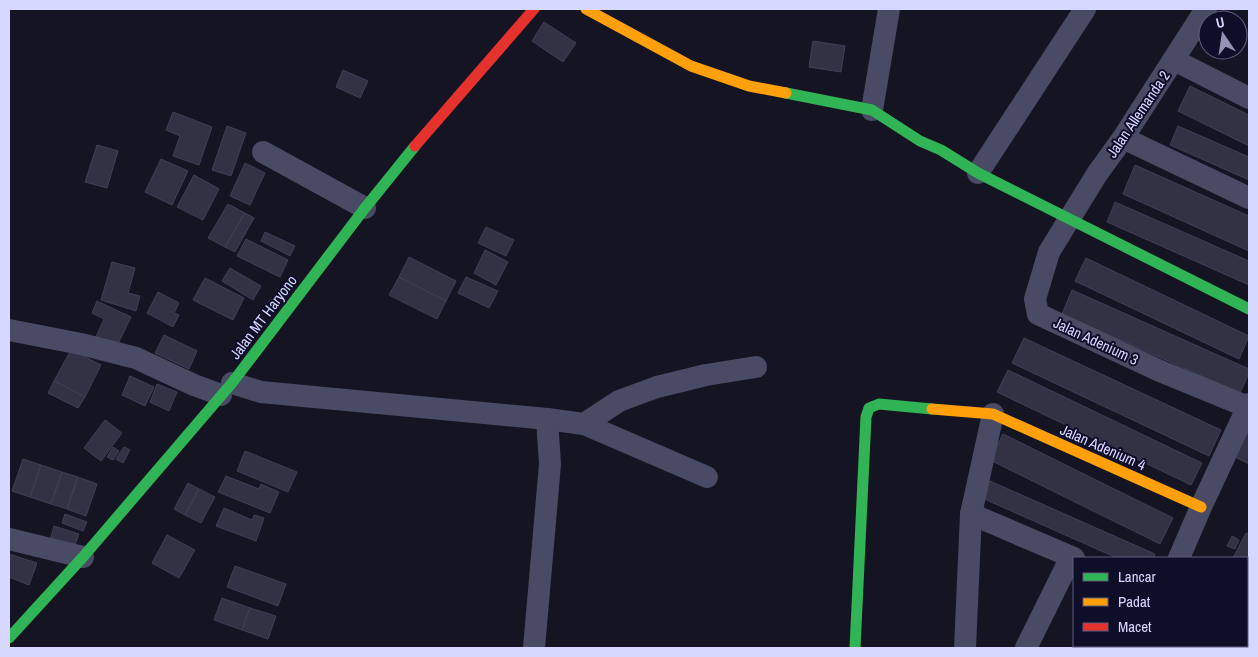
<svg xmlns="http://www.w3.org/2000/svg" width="1258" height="657" viewBox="0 0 1258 657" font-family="'Archivo Narrow',sans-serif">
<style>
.building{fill:#333245;stroke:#403f57}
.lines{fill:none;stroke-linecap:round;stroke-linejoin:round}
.street{stroke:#494b64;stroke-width:22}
.fast{stroke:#30b455;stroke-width:11}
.slow{stroke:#ff9f0a;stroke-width:11}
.jam{stroke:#e5322d;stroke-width:11}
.labels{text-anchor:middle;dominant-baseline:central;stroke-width:4;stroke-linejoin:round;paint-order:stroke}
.street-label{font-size:15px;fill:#d6d8ff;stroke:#0f0e29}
</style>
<rect width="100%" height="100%" fill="#151423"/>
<g class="building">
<path d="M544,22L576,43L563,62L532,41Z"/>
<path d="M813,41L845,46L841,72L809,67Z"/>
<path d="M343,70L368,81L360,98L336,87Z"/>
<path d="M1190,86L1249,115V146L1178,111Z"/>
<path d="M173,112L212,127L199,165L173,156L180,136L166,130Z"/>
<path d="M227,126L246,133L231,176L212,170Z"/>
<path d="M1178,126L1249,157V180L1170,145Z"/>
<path d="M97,145L118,151L107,188L85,182Z"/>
<path d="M161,159L188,171L172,205L145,192Z"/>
<path d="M245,163L265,173L250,205L230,196Z"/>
<path d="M1135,165L1249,216V251L1123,194Z"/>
<path d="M194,175L219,189L203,220L177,207Z"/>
<path d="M1115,202L1249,261V285L1107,222Z"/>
<path d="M228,204L245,213L225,247L208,238Z"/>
<path d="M245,213L254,218L235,252L225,247Z"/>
<path d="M486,227L514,240L506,256L478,243Z"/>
<path d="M265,232L295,246L290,256L261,241Z"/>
<path d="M246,239L288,260L280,277L237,256Z"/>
<path d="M485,250L508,262L496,285L474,273Z"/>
<path d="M409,257L456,281L446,301L399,277Z"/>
<path d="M1086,258L1249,336L1239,359L1075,281Z"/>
<path d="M112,262L135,268L128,293L140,296L136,311L101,300Z"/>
<path d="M230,268L261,286L253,300L222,281Z"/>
<path d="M399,277L446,301L437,319L389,295Z"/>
<path d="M466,277L498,291L489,308L458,293Z"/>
<path d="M205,278L244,298L233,320L193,300Z"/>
<path d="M1072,290L1249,369V373L1240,393L1062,314Z"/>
<path d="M158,292L179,303L174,313L179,315L173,327L147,313Z"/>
<path d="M97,301L131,317L117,346L96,337L104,319L92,313Z"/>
<path d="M164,335L197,351L189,369L155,353Z"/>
<path d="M1024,338L1221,430L1209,456L1012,363Z"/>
<path d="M71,350L101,365L85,397L54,381Z"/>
<path d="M1008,370L1202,463L1191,485L997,392Z"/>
<path d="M130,376L154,387L145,406L122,395Z"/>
<path d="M54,381L85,397L78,408L48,393Z"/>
<path d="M157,384L177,392L169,411L150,402Z"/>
<path d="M105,420L122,433L101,461L84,448Z"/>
<path d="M1249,424V464L1233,456Z"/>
<path d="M1003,434L1173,518L1160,544L990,460Z"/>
<path d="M113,447L119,451L113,460L107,457Z"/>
<path d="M124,447L130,450L123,463L116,459Z"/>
<path d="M245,451L297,472L288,492L237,471Z"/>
<path d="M23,459L41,465L30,497L12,491Z"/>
<path d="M41,465L62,472L51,504L30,497Z"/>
<path d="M62,472L78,477L67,509L51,504Z"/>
<path d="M226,476L259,489L261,484L279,492L270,513L218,492Z"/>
<path d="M78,477L97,484L86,516L67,509Z"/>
<path d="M990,481L1155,554L1154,558H1117L982,498Z"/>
<path d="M188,483L199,489L185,515L174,509Z"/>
<path d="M199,489L215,497L201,523L185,515Z"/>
<path d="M224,508L252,520L254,515L264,518L256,541L216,526Z"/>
<path d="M65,514L87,522L83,531L62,523Z"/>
<path d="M54,526L79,534L74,548L50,540Z"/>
<path d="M1246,533L1249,534V575L1247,580V558H1233Z"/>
<path d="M167,535L195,550L179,578L152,563Z"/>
<path d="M1232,536L1239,540L1235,549L1227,546Z"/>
<path d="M9,554L37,563L29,585L9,577Z"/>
<path d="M235,566L286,584L278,606L227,587Z"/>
<path d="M222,598L250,608L242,630L214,620Z"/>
<path d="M250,608L276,616L268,639L242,630Z"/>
</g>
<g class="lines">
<g class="street">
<path d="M1206,9L1123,138L1097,174L1049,252L1035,299L1038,314L1160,371L1248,407"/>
<path d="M1174,60L1249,98"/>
<path d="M872,110L889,9"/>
<path d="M1123,138L1249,198"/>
<path d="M263,152L365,208"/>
<path d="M978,173L1085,9"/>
<path d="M9,330L81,344L136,358L194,385L221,395"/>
<path d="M232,383L261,392L547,419L550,464L534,648"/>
<path d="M547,419L584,424L619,401L657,387L706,375L756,367"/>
<path d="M584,424L707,477"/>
<path d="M971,514L1074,558"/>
<path d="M9,539L83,557"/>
<path d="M1179,558L1201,507L1249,404"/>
<path d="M965,648L971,514L993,414"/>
<path d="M1026,648L1071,557"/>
<path d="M1139,648L1140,646"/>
<path d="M1247,648L1249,643"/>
</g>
<g class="fast">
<path d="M786,93L872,110L920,141L941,150L978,173L1249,309"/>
<path d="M9,638L83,557L232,383L365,208L415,146"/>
<path d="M855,648L866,417L869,408L879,404L932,409"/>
</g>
<g class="slow">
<path d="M586,9L691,66L749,86L786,93"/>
<path d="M932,409L993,414L1201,507"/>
</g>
<path class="jam" d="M415,146L534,9"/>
</g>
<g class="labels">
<g class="street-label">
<text transform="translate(1138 114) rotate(-56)">Jalan Allemanda 2</text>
<text transform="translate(263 317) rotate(-53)">Jalan MT Haryono</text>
<text transform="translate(1096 341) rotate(25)">Jalan Adenium 3</text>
<text transform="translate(1103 447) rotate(24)">Jalan Adenium 4</text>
</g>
</g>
<rect width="1258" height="657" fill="none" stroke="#d6d8ff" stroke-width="20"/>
<rect x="1073" y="557" width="175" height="90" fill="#0f0e29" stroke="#5f5f7f"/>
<rect x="1083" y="573" width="25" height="8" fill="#30b455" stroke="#5f5f7f"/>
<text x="1118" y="582" font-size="15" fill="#d6d8ff">Lancar</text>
<rect x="1083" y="598" width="25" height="8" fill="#ff9f0a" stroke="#5f5f7f"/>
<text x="1118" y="607" font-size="15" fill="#d6d8ff">Padat</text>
<rect x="1083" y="623" width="25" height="8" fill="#e5322d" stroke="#5f5f7f"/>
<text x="1118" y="632" font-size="15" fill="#d6d8ff">Macet</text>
<g transform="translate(1223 35) rotate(347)"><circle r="24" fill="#0f0e29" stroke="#5f5f7f"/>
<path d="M0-4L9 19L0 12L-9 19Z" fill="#9293b2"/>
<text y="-8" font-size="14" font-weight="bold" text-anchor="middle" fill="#d6d8ff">U</text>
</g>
</svg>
